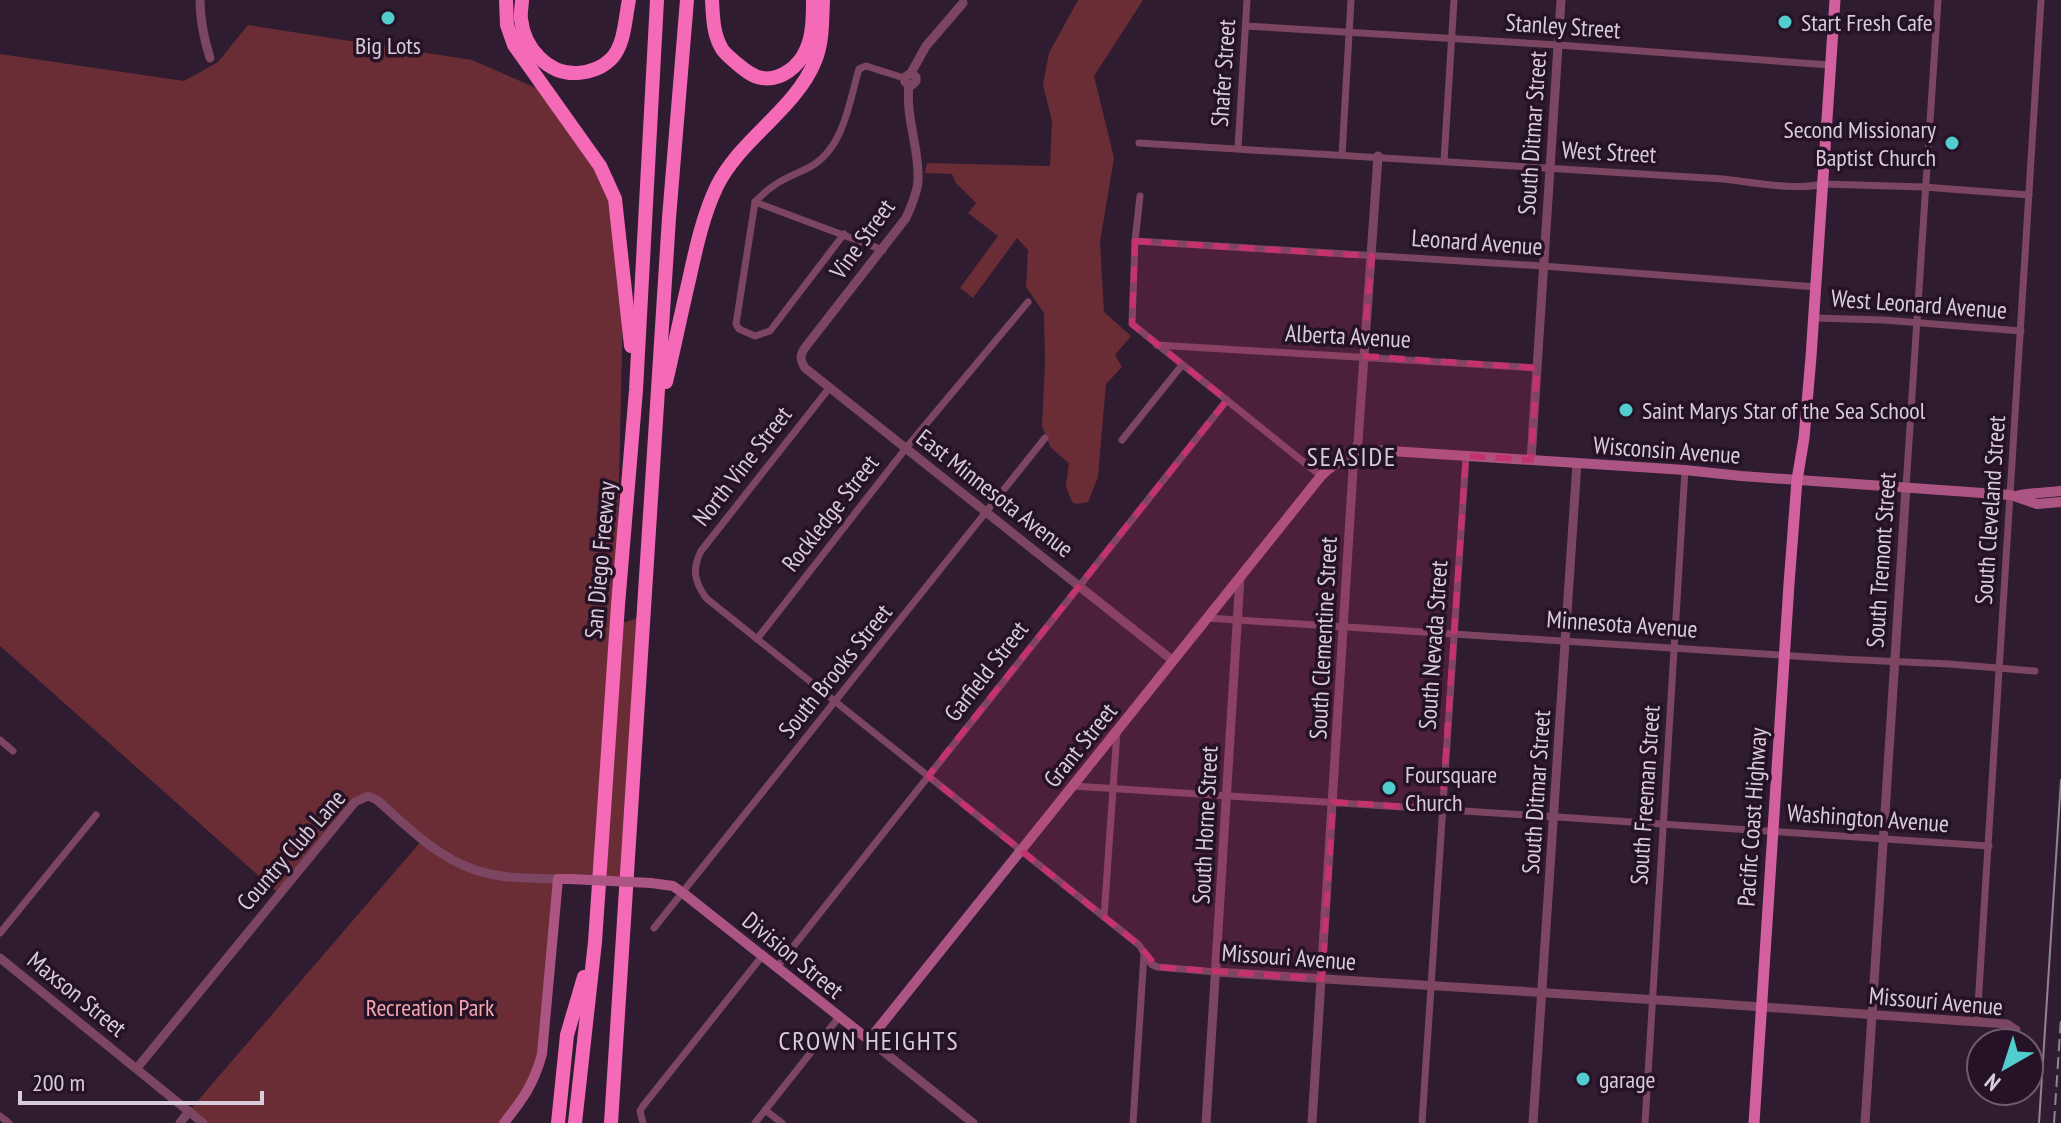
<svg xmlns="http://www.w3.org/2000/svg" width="2061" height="1123" viewBox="0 0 2061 1123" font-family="'PT Sans Narrow',sans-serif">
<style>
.green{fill:#6a2d35}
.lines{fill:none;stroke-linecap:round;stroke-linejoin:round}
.minor{stroke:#7c4561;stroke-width:7}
.tertiary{stroke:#7c4561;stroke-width:9}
.secondary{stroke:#ac5583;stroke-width:10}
.primary{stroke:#d2609e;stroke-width:11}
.motorway{stroke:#f46ab6;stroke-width:14}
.tram{stroke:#928293;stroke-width:2}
.rail{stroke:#928293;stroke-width:2;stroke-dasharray:12 6;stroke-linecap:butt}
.secondary-bridge{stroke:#ac5583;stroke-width:10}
.marked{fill:#c5336e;fill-opacity:0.2;stroke:#c5336e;stroke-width:6;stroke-dasharray:16 10;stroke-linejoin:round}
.poi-dot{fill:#52cdcd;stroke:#251227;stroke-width:3}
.labels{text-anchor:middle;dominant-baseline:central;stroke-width:7;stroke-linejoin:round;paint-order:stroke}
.poi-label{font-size:24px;fill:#d9ccda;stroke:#251227;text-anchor:start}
.street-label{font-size:24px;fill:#d9ccda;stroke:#251227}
.park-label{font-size:24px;fill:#f6a7ad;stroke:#251227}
.neighbourhood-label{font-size:26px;letter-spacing:2px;fill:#d9ccda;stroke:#251227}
</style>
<rect width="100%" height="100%" fill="#2f1c31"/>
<g class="green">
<path d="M1078,0H1143L1094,76L1114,158L1100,242L1104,312L1131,336L1115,355L1122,367L1106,384L1098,477L1088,502L1077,504L1072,502L1066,486L1069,463L1051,448L1042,426L1045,363L1044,313L1026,287L1028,250L1017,238L973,298L960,288L998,236L968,213L976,203L956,183L952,174L925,173L927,163L1050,166L1052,121L1043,85L1049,53Z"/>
<path d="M248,25L472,60L543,91L604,175L623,301L616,622H626L648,614L629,880L559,884L543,1032L532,1080L500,1123H203L189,1111L423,839L372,799L361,798L278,893L0,646V54L184,81L218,62Z"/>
</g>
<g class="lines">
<g class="minor">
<path d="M1246,26L1558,45L1830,65"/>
<path d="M1139,143L1723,179C1752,182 1796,191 1823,184L1924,187L2029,195"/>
<path d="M1238,148L1247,0"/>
<path d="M1342,155L1351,0"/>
<path d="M1444,161L1454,0"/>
<path d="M1140,196L1135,241L1132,324L1321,476"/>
<path d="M755,202C774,182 785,179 808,168C844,150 849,102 859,69L866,66L904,78"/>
<path d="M844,234L770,331L755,336L739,329L736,324L755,202L883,250"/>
<path d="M1135,241L1543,266L1816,287"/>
<path d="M1814,318L1884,320L2021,331"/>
<path d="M1157,345L1537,368"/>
<path d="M830,387L701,551C692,569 694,581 706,598L1139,945L1151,964L1157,967L1216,972"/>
<path d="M1122,440L1182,365"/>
<path d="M1906,487L1938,0"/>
<path d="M1207,618L1840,659L1949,664L2035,671"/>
<path d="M757,639L906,448L1028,302"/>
<path d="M0,740L13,751"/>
<path d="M1073,786C1378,805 1684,825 1989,846"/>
<path d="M1104,917L1117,732"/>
<path d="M654,928L1045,438"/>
<path d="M0,933L96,815"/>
<path d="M777,967L1227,400"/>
<path d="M1977,1022L2041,0"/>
<path d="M765,1110L782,1123"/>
<path d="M0,1116L9,1123"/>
<path d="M643,1123L640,1111L643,1106L763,955"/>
<path d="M755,1123L839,1017"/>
<path d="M1133,1123L1144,954"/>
<path d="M1422,1123L1466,456"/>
<path d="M1645,1123L1685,470"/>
</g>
<g class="tertiary">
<path d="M200,0C200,20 204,39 210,58"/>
<path d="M911,73L916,77V81L912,85H909L905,82V77L911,73L926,46L963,3"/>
<path d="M909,85C905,118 920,149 918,181C917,194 911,207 906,218L807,345C800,354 799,358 805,368L1172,660"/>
<path d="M1531,460L1561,0"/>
<path d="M0,958L203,1123"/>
<path d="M1216,972L1706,1003L2007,1024L2016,1030V1043"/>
<path d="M869,1040L973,1123"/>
<path d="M137,1068L355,802L368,796L377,800C410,829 444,865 490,874C512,879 536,878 558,879"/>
<path d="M180,1123L189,1111"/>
<path d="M1206,1123L1240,577"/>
<path d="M1312,1123L1354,454L1358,442L1378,156"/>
<path d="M1533,1123L1577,463"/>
<path d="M1865,1123L1906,487"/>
</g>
<g class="secondary">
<path d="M2016,496C2031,492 2046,493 2061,491"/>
<path d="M651,883L673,886L683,893L869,1040L1321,476C1337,460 1353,454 1375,450L1685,470L1741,476L2011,495L2037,504L2061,502"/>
<path d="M504,1123C523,1099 534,1084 542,1054L558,879H570"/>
</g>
<path class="primary" d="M1754,1123L1789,584L1797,480L1804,438L1811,357L1835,0"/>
<g class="motorway">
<path d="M506,0L507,25L514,45L600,166L615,199L631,346"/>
<path d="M522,0C522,6 520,13 521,19C524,47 547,75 578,73C590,72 602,68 611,59C625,45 625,18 629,0"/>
<path d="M712,0C713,17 713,34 722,49C725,54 731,58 735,62C742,68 752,77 762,78C781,81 799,66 806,50C813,35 813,16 813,0"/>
<path d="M666,382C674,348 681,314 689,280C696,248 703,215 717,186C741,138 795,110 815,61C823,42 822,20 823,0"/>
<path d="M558,1123L567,1035L584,977"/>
<path d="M575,1123L595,942L618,605L636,390L657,0"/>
<path d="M611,1123L669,218L687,0"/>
</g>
<path class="tram" d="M2039,1123L2061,780"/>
<path class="rail" d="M2054,1123L2061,1018"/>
<path class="secondary-bridge" d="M570,879L651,883"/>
</g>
<path class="marked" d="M1135,241L1372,256L1363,356L1537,368L1531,460L1466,456L1442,809L1333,802L1322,979L1157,967L1139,945L928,776L1227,400L1132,324Z"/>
<g class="poi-dot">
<circle cx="388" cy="18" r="8"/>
<circle cx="1785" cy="22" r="8"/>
<circle cx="1952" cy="143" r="8"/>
<circle cx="1626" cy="410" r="8"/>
<circle cx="1389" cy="788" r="8"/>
<circle cx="1583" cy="1079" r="8"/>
</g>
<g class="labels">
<g class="poi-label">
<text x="1801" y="22">Start Fresh Cafe</text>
<text x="388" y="45" text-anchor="middle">Big Lots</text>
<text x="1936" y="129" text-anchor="end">Second Missionary<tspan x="1936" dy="28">Baptist Church</tspan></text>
<text x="1642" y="410">Saint Marys Star of the Sea School</text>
<text x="1405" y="774">Foursquare<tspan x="1405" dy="28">Church</tspan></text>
<text x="1599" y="1079">garage</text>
</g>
<g class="street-label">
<text transform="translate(1563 26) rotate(4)">Stanley Street</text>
<text transform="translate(1223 73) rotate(-86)">Shafer Street</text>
<text transform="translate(1532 133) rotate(-86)">South Ditmar Street</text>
<text transform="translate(1609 152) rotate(3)">West Street</text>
<text transform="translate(862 239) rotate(-54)">Vine Street</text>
<text transform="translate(1477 242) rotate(4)">Leonard Avenue</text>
<text transform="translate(1919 304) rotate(4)">West Leonard Avenue</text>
<text transform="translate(1348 336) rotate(3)">Alberta Avenue</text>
<text transform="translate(1667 450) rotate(4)">Wisconsin Avenue</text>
<text transform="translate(742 466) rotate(-52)">North Vine Street</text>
<text transform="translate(995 493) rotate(38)">East Minnesota Avenue</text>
<text transform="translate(1990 510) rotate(-86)">South Cleveland Street</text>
<text transform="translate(830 513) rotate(-52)">Rockledge Street</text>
<text transform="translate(600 560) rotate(-85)">San Diego Freeway</text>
<text transform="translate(1881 560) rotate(-86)">South Tremont Street</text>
<text transform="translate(1622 624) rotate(4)">Minnesota Avenue</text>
<text transform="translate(1323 638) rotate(-87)">South Clementine Street</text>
<text transform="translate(1433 645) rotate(-86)">South Nevada Street</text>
<text transform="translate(835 671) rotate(-51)">South Brooks Street</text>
<text transform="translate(986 671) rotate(-52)">Garfield Street</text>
<text transform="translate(1080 745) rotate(-51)">Grant Street</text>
<text transform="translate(1536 792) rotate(-86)">South Ditmar Street</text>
<text transform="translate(1645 795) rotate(-86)">South Freeman Street</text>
<text transform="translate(1752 817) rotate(-86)">Pacific Coast Highway</text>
<text transform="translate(1868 818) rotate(4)">Washington Avenue</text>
<text transform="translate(1205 825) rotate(-87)">South Horne Street</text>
<text transform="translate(291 850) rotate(-49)">Country Club Lane</text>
<text transform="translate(793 955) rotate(39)">Division Street</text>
<text transform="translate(1289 957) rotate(4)">Missouri Avenue</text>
<text transform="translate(77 994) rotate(39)">Maxson Street</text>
<text transform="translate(1936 1001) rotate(5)">Missouri Avenue</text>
</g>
<g class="park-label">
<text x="430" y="1007">Recreation Park</text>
</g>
<g class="neighbourhood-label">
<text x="1352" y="456">SEASIDE</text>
<text x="869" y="1040">CROWN HEIGHTS</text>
</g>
</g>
<g transform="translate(2005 1067) rotate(219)"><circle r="38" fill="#251227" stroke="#6d5c6f" stroke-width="2"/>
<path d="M0-6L14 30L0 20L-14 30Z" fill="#52cdcd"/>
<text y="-12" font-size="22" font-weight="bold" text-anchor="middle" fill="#d9ccda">N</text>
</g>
<path d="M20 1091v12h242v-12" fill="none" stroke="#d9ccda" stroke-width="4"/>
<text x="32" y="1091" font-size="24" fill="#d9ccda" stroke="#251227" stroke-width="6" paint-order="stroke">200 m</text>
</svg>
